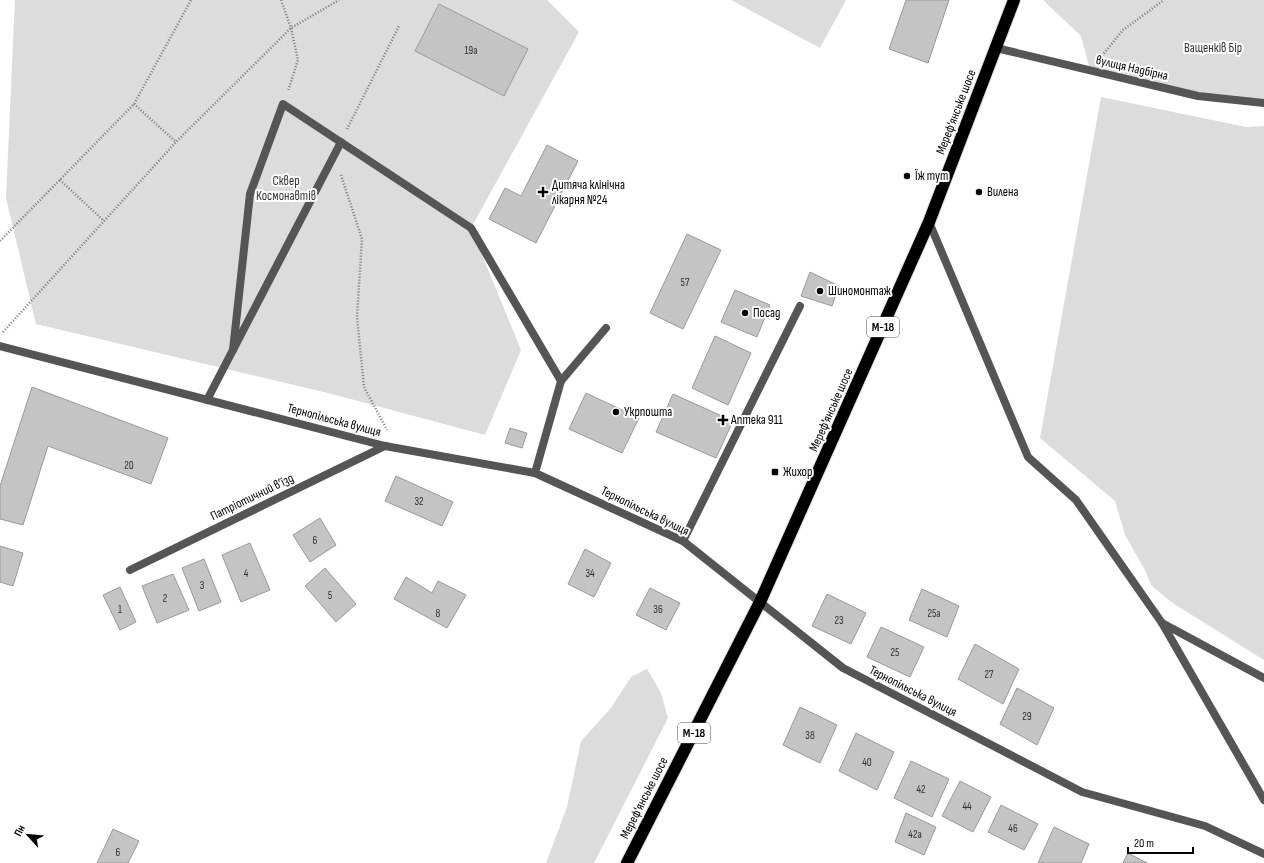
<svg xmlns="http://www.w3.org/2000/svg" width="1264" height="863" viewBox="0 0 1264 863" font-family="'Sofia Sans Condensed',sans-serif">
<style>
.green{fill:#dcdcdc}
.building{fill:#c4c4c4;stroke:#999}
.lines{fill:none;stroke-linecap:round;stroke-linejoin:round}
.highway-casing{stroke:#dbdbdb;stroke-width:14}
.path{stroke:#777;stroke-width:2.5;stroke-dasharray:1 2;stroke-linecap:butt}
.lane{stroke:#555;stroke-width:8}
.street{stroke:#555;stroke-width:8}
.highway{stroke:#000;stroke-width:12}
.poi-dot{fill:#000;stroke:#fff;stroke-width:1.5}
.labels{text-anchor:middle;dominant-baseline:central;stroke-width:4;stroke-linejoin:round;paint-order:stroke}
.number-label{font-size:11px;fill:#313131}
.shield{fill:#fff;stroke:#4c4c4c;stroke-width:1}
.shield-label{font-size:12px;font-weight:bold;fill:#000}
.park-label{font-size:13px;fill:#333;stroke:#fff}
.street-label{font-size:13px;fill:#000;stroke:#fff}
.poi-label{font-size:13px;fill:#000;stroke:#fff;text-anchor:start}
</style>
<rect width="100%" height="100%" fill="#fff"/>
<g class="green">
<path d="M15,0H547L579,32L471,228L521,350L485,435L332,394L36,324L6,198Z"/>
<path d="M731,0H846L820,48Z"/>
<path d="M1043,0H1264V103L1198,95L1090,70L1081,36Z"/>
<path d="M1101,97L1246,127L1264,126V660L1171,602L1151,585L1146,572L1125,535L1115,501L1040,438Z"/>
<path d="M647,669L661,693L668,718L594,863H546L567,807L581,741L611,708L631,677Z"/>
</g>
<g class="building">
<path d="M906,0H949L928,63L889,49Z"/>
<path d="M439,4L528,49L504,96L415,51Z"/>
<path d="M547,145L578,161L536,243L489,219L505,188L521,196Z"/>
<path d="M687,234L721,250L683,329L650,313Z"/>
<path d="M810,272L839,286L832,306L801,296Z"/>
<path d="M735,290L770,305L757,337L721,322Z"/>
<path d="M715,336L751,353L728,405L692,388Z"/>
<path d="M32,387L168,438L151,484L48,446L23,525L0,519V486Z"/>
<path d="M586,393L639,418L622,453L569,429Z"/>
<path d="M673,394L733,421L716,458L656,432Z"/>
<path d="M510,428L527,433L522,448L505,443Z"/>
<path d="M396,476L453,502L442,526L385,501Z"/>
<path d="M320,518L336,545L310,562L293,535Z"/>
<path d="M250,543L270,590L241,602L222,555Z"/>
<path d="M0,546L23,553L13,586L0,582Z"/>
<path d="M585,549L611,563L594,597L568,584Z"/>
<path d="M204,559L221,602L199,611L182,568Z"/>
<path d="M325,568L356,604L336,622L305,586Z"/>
<path d="M173,574L189,610L157,623L142,586Z"/>
<path d="M406,577L432,593L438,581L466,595L447,628L394,599Z"/>
<path d="M120,587L136,622L120,630L103,595Z"/>
<path d="M650,588L680,603L666,630L636,615Z"/>
<path d="M922,589L959,606L947,637L909,620Z"/>
<path d="M827,594L866,613L851,644L812,626Z"/>
<path d="M881,627L924,647L910,677L867,657Z"/>
<path d="M975,644L1019,669L1003,704L958,679Z"/>
<path d="M1017,688L1054,708L1037,745L1000,724Z"/>
<path d="M800,707L837,725L820,763L783,745Z"/>
<path d="M856,733L894,752L877,790L839,771Z"/>
<path d="M911,761L949,779L932,817L894,798Z"/>
<path d="M960,781L991,797L973,832L942,816Z"/>
<path d="M1001,805L1038,824L1024,850L988,832Z"/>
<path d="M906,813L936,827L924,855L895,842Z"/>
<path d="M1054,827L1089,844L1081,863H1038Z"/>
<path d="M113,829L139,841L128,863H97Z"/>
<path d="M1128,853L1147,863H1123Z"/>
</g>
<g class="lines">
<g class="highway-casing">
<path id="highway" d="M627,863L760,602L929,222L1014,0"/>
</g>
<g class="path">
<path d="M281,0L291,28L298,60L288,91"/>
<path d="M1100,58L1123,30L1164,0"/>
<path d="M134,104L176,142"/>
<path d="M347,129L399,26"/>
<path d="M341,175L362,239L357,317L364,387L387,430"/>
<path d="M60,180L104,221"/>
<path d="M0,241L134,104L191,0"/>
<path d="M3,332L176,142L291,28L339,0"/>
</g>
<g class="lane">
<path d="M233,350L250,194L283,104L471,228L561,381"/>
<path d="M207,400L341,142"/>
<path d="M535,473L561,381L606,328"/>
<path d="M683,541L800,306"/>
</g>
<g class="street">
<path d="M996,48L1198,96L1264,103"/>
<path d="M929,222L1028,457L1076,500L1162,623L1264,678"/>
<path d="M0,346L385,446L535,473L683,541L843,668L1082,792L1205,826L1264,854"/>
<path d="M130,570L385,446"/>
<path d="M1162,623L1264,800"/>
</g>
<use href="#highway" class="highway"/>
</g>
<g class="poi-dot">
<circle cx="907" cy="176" r="4"/>
<path d="M541 186h4v4h4v4h-4v4h-4v-4h-4v-4h4z"/>
<circle cx="979" cy="192" r="4"/>
<circle cx="820" cy="291" r="4"/>
<circle cx="745" cy="313" r="4"/>
<circle cx="616" cy="412" r="4"/>
<path d="M721 414h4v4h4v4h-4v4h-4v-4h-4v-4h4z"/>
<rect x="771" y="468" width="8" height="8" rx="2"/>
</g>
<g class="labels">
<g class="number-label">
<text x="471" y="50">19а</text>
<text x="685" y="282">57</text>
<text x="129" y="465">20</text>
<text x="419" y="501">32</text>
<text x="315" y="540">6</text>
<text x="246" y="573">4</text>
<text x="590" y="573">34</text>
<text x="202" y="585">3</text>
<text x="330" y="595">5</text>
<text x="165" y="598">2</text>
<text x="120" y="609">1</text>
<text x="658" y="609">36</text>
<text x="438" y="613">8</text>
<text x="934" y="613">25а</text>
<text x="839" y="620">23</text>
<text x="895" y="652">25</text>
<text x="989" y="674">27</text>
<text x="1027" y="716">29</text>
<text x="810" y="735">38</text>
<text x="867" y="762">40</text>
<text x="921" y="789">42</text>
<text x="967" y="806">44</text>
<text x="1013" y="828">46</text>
<text x="915" y="834">42а</text>
<text x="118" y="852">6</text>
</g>
<g class="shield">
<rect x="867" y="317" width="32" height="20" rx="3"/>
<rect x="678" y="723" width="32" height="20" rx="3"/>
</g>
<g class="shield-label">
<text x="883" y="327">М-18</text>
<text x="694" y="733">М-18</text>
</g>
<g class="park-label">
<text x="1213" y="48">Ващенків Бір</text>
<text x="286" y="181">Сквер<tspan x="286" dy="15">Космонавтів</tspan></text>
</g>
<g class="street-label">
<text transform="translate(1132 68) rotate(13)">вулиця Надбірна</text>
<text transform="translate(956 112) rotate(-69)">Мереф'янське шосе</text>
<text transform="translate(831 410) rotate(-66)">Мереф'янське шосе</text>
<text transform="translate(334 420) rotate(15)">Тернопільська вулиця</text>
<text transform="translate(252 497) rotate(-26)">Патріотичний в’їзд</text>
<text transform="translate(645 511) rotate(26)">Тернопільська вулиця</text>
<text transform="translate(913 691) rotate(27)">Тернопільська вулиця</text>
<text transform="translate(644 798) rotate(-63)">Мереф'янське шосе</text>
</g>
<g class="poi-label">
<text x="915" y="176">Їж тут</text>
<text x="552" y="185">Дитяча клінічна<tspan x="552" dy="15">лікарня №24</tspan></text>
<text x="987" y="192">Вилена</text>
<text x="828" y="291">Шиномонтаж</text>
<text x="753" y="313">Посад</text>
<text x="624" y="412">Укрпошта</text>
<text x="731" y="420">Аптека 911</text>
<text x="783" y="472">Жихор</text>
</g>
</g>
<g transform="translate(28 835) rotate(297)" stroke="#ffffff" stroke-width="3" paint-order="stroke">
<path d="M0-3L7 15L0 10L-7 15Z" fill="#000000"/>
<text y="-6" font-size="11" font-weight="bold" text-anchor="middle" fill="#000000">Пн</text>
</g>
<path d="M1128 847v6h65v-6" fill="none" stroke="#000000" stroke-width="2"/>
<text x="1134" y="847" font-size="12" fill="#000000" stroke="#ffffff" stroke-width="3" paint-order="stroke">20 m</text>
</svg>
